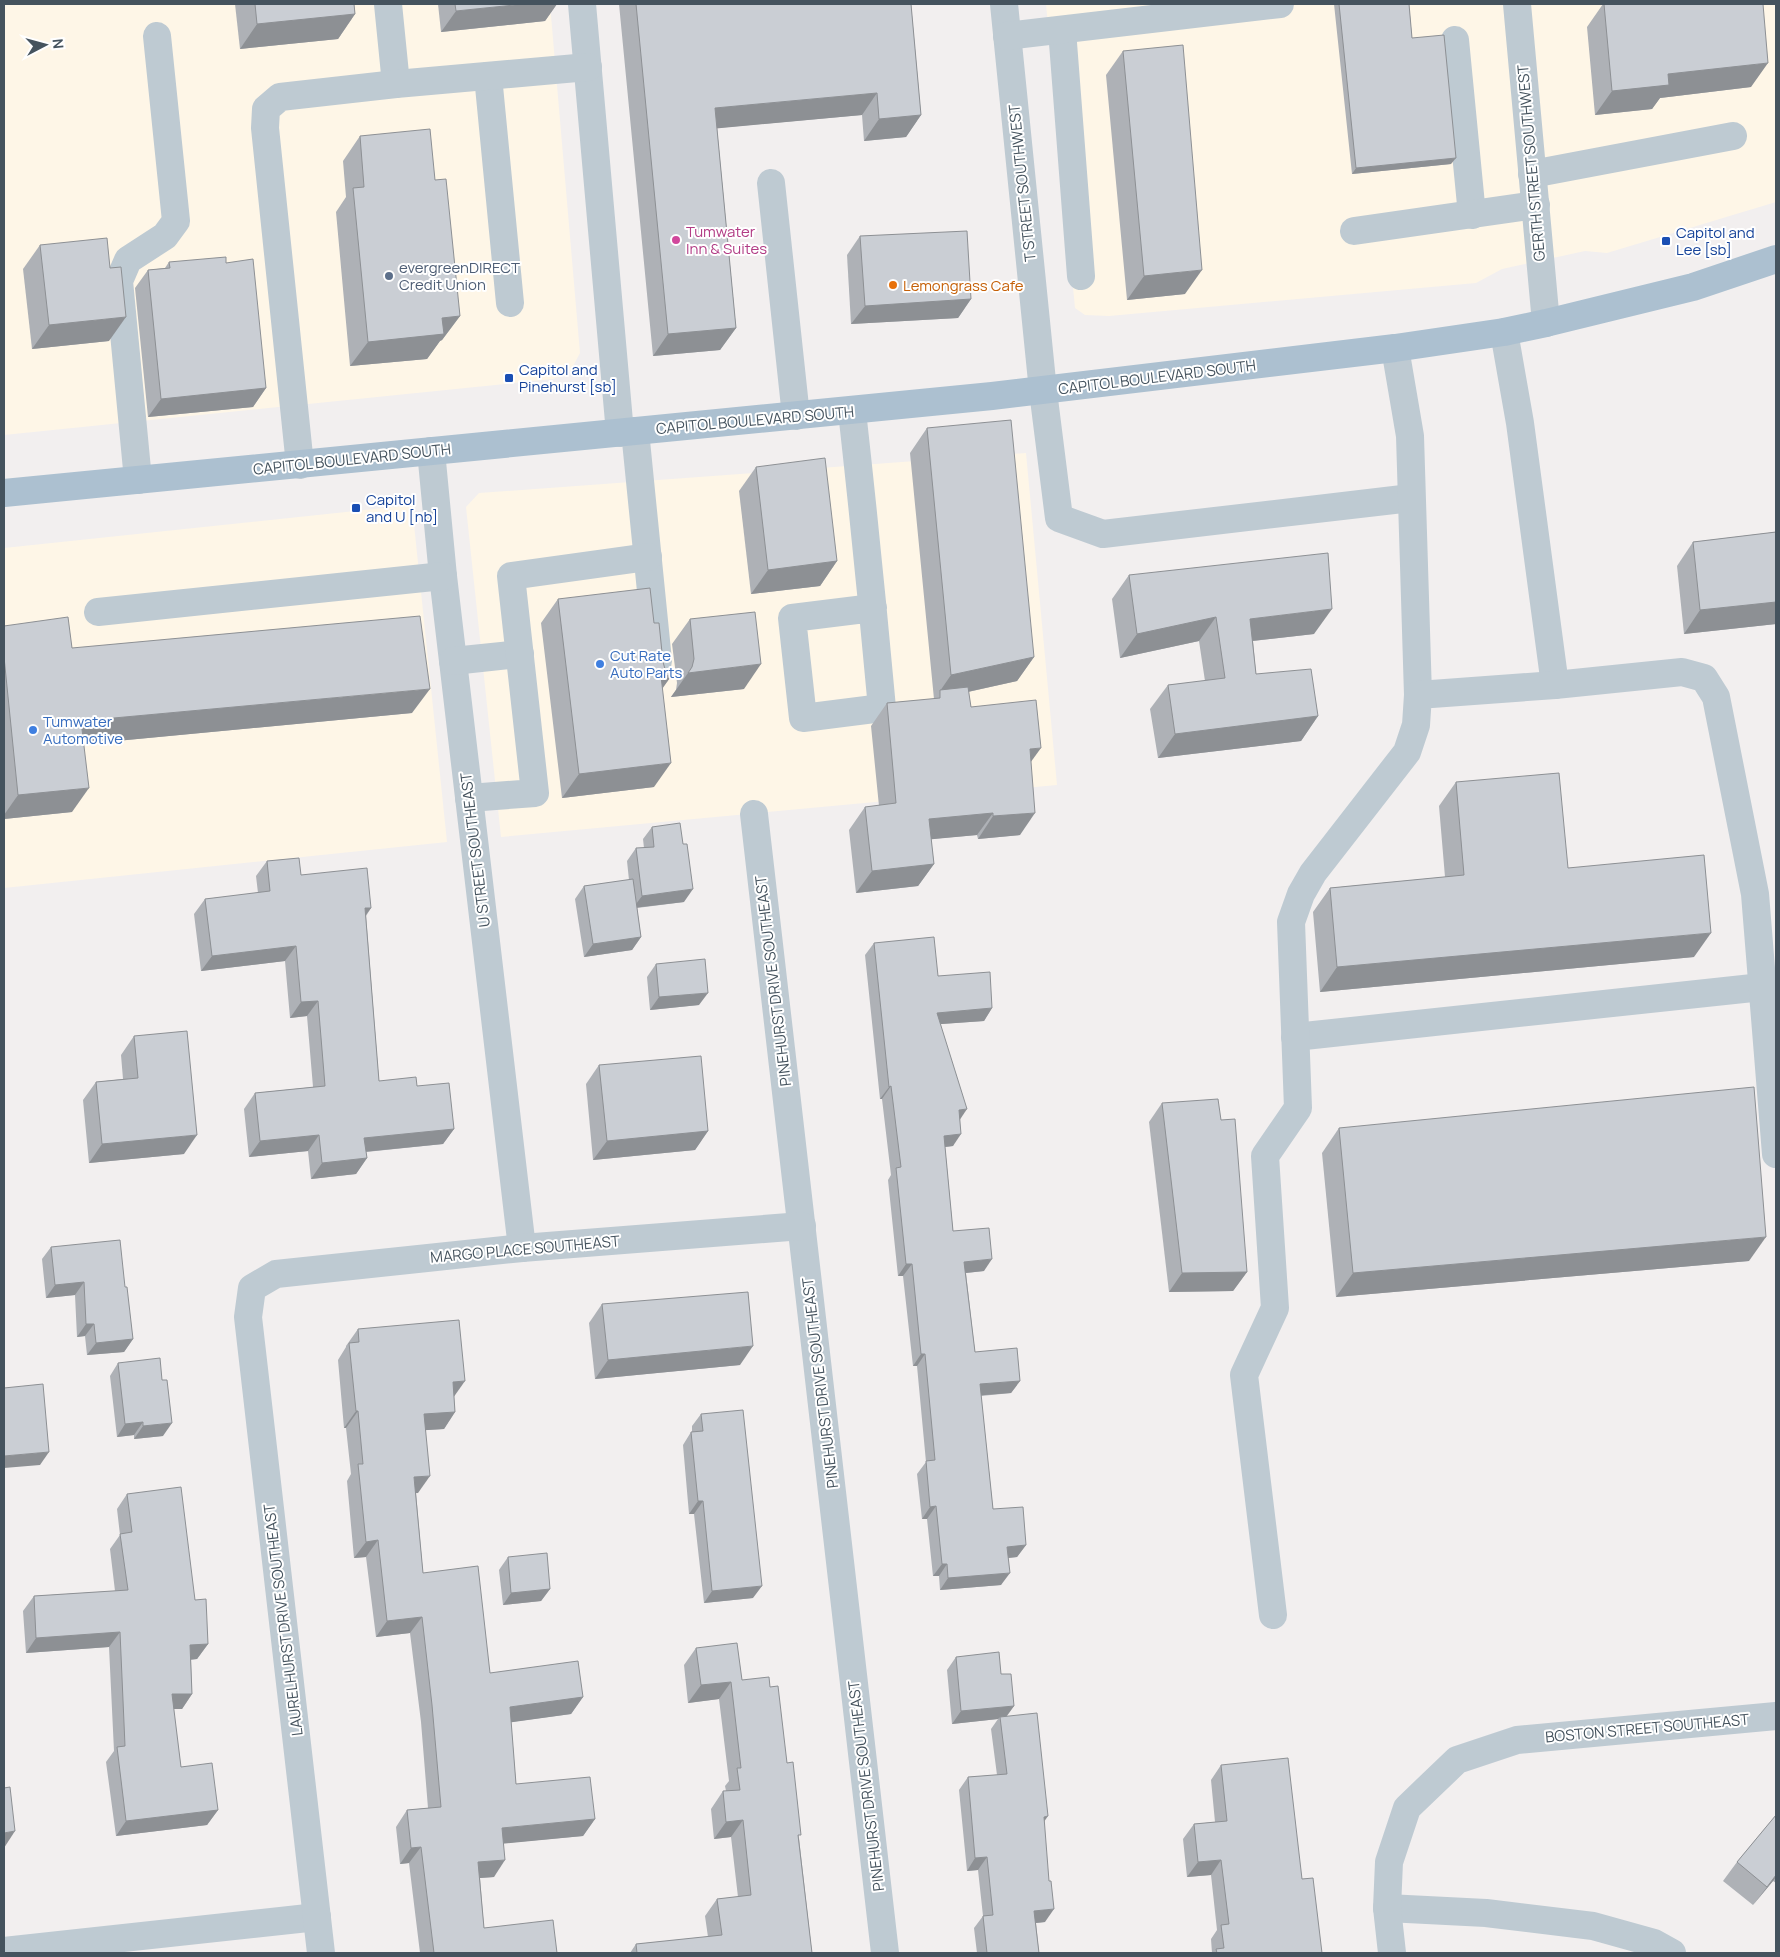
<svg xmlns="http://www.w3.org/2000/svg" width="1780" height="1957" viewBox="0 0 1780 1957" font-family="Manrope,sans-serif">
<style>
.commercial{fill:#fef6e7}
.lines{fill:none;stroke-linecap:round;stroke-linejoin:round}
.minor{stroke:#becad2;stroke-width:28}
.major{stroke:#acc0d0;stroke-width:28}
.wall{fill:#aeb1b6}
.shaded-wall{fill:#8d9094}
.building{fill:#caced4;stroke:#8d9094}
.hotel-dot{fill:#d1479c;stroke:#fff;stroke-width:2}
.transit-dot{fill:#1a4fb4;stroke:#fff;stroke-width:2}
.service-dot{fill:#5c6f8a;stroke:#fff;stroke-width:2}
.food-dot{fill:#e8710a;stroke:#fff;stroke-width:2}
.shop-dot{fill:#3f7fe0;stroke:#fff;stroke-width:2}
.labels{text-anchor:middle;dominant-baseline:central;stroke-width:4;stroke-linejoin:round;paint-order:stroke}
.street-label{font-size:15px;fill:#45535e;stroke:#fff}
.hotel-label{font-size:15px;fill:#b23c85;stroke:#fff;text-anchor:start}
.transit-label{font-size:15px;fill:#164399;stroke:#fff;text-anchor:start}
.service-label{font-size:15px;fill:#4e5e75;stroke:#fff;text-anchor:start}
.food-label{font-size:15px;fill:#c56008;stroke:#fff;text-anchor:start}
.shop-label{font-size:15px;fill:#366cbe;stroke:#fff;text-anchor:start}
</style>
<rect width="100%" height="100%" fill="#f2efef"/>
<g class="commercial">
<path d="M4,4H550L580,353L570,372L553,379L4,435Z"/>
<path d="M1046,4H1776V202L1607,253L1585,251L1502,269L1476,283L1109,316L1085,315L1075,308Z"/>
<path d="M1026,453L1057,785L501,837L466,507L479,493Z"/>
<path d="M412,505L447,842L4,888V548Z"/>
</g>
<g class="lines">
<g class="minor">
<path d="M388,4L396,84"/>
<path d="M582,4L620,433"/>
<path d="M1004,4L1043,391L1059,518L1103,534L1411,498"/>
<path d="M1517,4L1546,323"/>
<path d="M1062,30L1081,276"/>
<path d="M1007,36L1280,4"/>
<path d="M1455,40L1472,215"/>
<path d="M488,76L510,303"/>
<path d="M1532,174L1733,136"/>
<path d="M771,183L796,416"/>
<path d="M1354,231L1536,205"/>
<path d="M1504,332L1520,423L1555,685"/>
<path d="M1395,348L1410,436L1418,695"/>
<path d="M852,411C863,510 873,609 882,708L803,718L792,618L873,608"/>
<path d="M635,431L658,661"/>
<path d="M431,451L443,576L522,1248"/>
<path d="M300,465L265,128L266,109L280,97L396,84L588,67"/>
<path d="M138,480L119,281L128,260L165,236L176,221L157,36"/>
<path d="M98,612L443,576"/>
<path d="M453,661L520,654"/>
<path d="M469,798L535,793L511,576L648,557"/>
<path d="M754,814L885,1953"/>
<path d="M1295,1037L1762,987"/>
<path d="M1273,1615L1244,1375L1275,1308L1265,1156L1298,1108L1291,922L1301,894L1313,873L1407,752L1416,725L1418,695L1555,685L1682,672L1704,678L1716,697L1755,894L1776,1154"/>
<path d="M1387,1908L1486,1913L1593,1926L1654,1943L1672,1953"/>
<path d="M4,1951L317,1917"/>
<path d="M321,1953L248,1317L252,1288L276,1274L522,1248L802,1226"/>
<path d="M1392,1953L1387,1908L1389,1862L1407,1808L1457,1760L1517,1740L1776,1716"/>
</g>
<path class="major" d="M4,493L992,396L1395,348L1504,332L1546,323L1693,287L1776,259"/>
</g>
<g class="wall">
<path d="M235,4H354L355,14L338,39L240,49Z"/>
<path d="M438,4H557L545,21L441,32Z"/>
<path d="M619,4H911L921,115L906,137L864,141L862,115L717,128L736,328L720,350L653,356Z"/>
<path d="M1334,4H1409L1412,38L1451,164L1352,174Z"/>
<path d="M1603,4H1763L1751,87L1660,98L1652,109L1595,115L1587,27Z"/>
<path d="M1123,51L1185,294L1127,300L1106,75Z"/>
<path d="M360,136L435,180L460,316L442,340L440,341L427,359L350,366L336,212L346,197L343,161Z"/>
<path d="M860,236L971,299L958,318L851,324L847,255Z"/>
<path d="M40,245L109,341L32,349L23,269Z"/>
<path d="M169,262L226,263L266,388L253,407L148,417L135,288L148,270L165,268Z"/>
<path d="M927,428L1034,657L1017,681L968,692L971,707L1031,762L1020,835L978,839L977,835L931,839L934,864L918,886L856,893L849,830L865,807L879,806L871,726L887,703L934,699L910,453Z"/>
<path d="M756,467L837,561L820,586L751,594L739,491Z"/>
<path d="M1776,532V624L1684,634L1677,566L1693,542Z"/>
<path d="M1129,575L1314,634L1253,641L1256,674L1318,716L1301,741L1158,758L1150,709L1168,685L1205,681L1199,641L1120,658L1112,599Z"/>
<path d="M558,599L654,623L663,662L665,669L672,675L662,688L654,787L562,798L541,623Z"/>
<path d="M690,619L744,689L671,697L676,690L677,683L672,644Z"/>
<path d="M4,626L72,648L412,713L84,744L72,812L4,819Z"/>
<path d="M1456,782L1568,868L1694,957L1320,992L1313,912L1330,888L1445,877L1439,806Z"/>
<path d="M652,827L684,902L637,908L641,937L632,950L584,957L575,899L584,886L629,880L627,861L636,848H644L643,839Z"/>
<path d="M267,861L371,908L366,916L379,1081L417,1086L454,1129L443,1144L366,1152L367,1158L356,1174L311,1179L308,1151L249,1157L244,1109L255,1093L313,1087L307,1016L290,1018L285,961L201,971L194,914L205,899L258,893L256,876Z"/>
<path d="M874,943L938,976L992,1008L984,1021L940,1024L960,1120L953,1146L945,1147L953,1231L984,1271L966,1273L975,1352L1020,1381L1011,1393L981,1396L993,1509L1026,1545L1017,1557L1008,1558L1001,1585L940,1590L939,1576H933L927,1519H922L917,1474L926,1462L917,1366H913L903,1276H898L888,1180L891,1175L882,1099H880L865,955Z"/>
<path d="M656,964L699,1005L650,1010L647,977Z"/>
<path d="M134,1036L184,1154L89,1163L83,1100L96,1082L123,1079L121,1055Z"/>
<path d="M599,1065L708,1131L695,1150L593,1160L586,1084Z"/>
<path d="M1162,1103L1221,1120L1247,1272L1233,1291L1169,1292L1149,1122Z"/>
<path d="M1339,1128L1749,1261L1336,1297L1322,1153Z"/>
<path d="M51,1247L125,1287L133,1339L124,1352L87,1355L85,1336L77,1337L75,1295L46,1298L42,1259Z"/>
<path d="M602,1304L740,1365L595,1379L589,1323Z"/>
<path d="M358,1329L454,1397L455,1412L444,1429L425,1430L418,1493H416L423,1573L490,1673L583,1697L571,1714L511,1722L516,1784L595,1819L583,1836L504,1843L494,1877L480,1878L484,1928L557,1953H420L409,1863L400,1864L396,1827L407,1810L428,1808L421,1722L410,1633L376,1637L366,1557L354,1558L347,1481L351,1474L346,1428H344L338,1360L346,1347V1346Z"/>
<path d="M118,1363L163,1436L134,1439V1435L117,1437L110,1376Z"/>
<path d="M701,1414L753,1598L704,1603L694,1514H689L683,1445L691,1432H692V1426Z"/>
<path d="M127,1494L195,1600L208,1644L197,1659L191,1660L192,1694L182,1709H173L181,1767L218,1810L207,1825L116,1836L106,1762L114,1751L109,1647L26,1653L23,1611L34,1596L115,1591L110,1549L120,1535L117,1509Z"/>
<path d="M508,1557L550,1589L541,1601L503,1605L499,1570Z"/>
<path d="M696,1648L742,1680L770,1687L787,1763L799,1838L812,1953H630L636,1944L708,1937L705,1916L717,1899L738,1897L731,1837L714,1839L711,1809L723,1791H726L725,1786L729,1781L719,1699L688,1703L684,1665Z"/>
<path d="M956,1657L1001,1674L1014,1706L1007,1716L1044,1822L1045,1922L1036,1923L1039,1953H977L974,1928L983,1916L978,1870L967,1871L959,1790L968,1777L997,1775L991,1729L998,1719L952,1724L947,1670Z"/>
<path d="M1221,1765L1302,1879L1322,1953H1212L1211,1939L1217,1930L1211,1875L1187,1877L1183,1839L1194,1824L1215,1822L1211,1780Z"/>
<path d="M1776,1815V1883L1773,1881L1753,1905L1723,1881L1737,1862Z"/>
</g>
<g class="shaded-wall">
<path d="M524,4H557L545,21L441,32L456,11Z"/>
<path d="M355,14L338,39L240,49L257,24Z"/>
<path d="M1768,63L1751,87L1660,98L1652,109L1595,115L1612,91L1668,74Z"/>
<path d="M877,93L862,115L700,130L715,108Z"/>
<path d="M921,115L906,137L864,141L879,119Z"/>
<path d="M1456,158L1451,164L1352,174L1356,168Z"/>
<path d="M1202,270L1185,294L1127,300L1144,276Z"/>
<path d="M971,299L958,318L851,324L865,306Z"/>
<path d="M460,316L442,340L440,341L427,359L350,366L368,342L442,318Z"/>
<path d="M126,317L109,341L32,349L49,325Z"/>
<path d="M736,328L720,350L653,356L668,334Z"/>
<path d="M266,388L253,407L148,417L161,399Z"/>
<path d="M837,561L820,586L751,594L768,570Z"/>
<path d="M1776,602V624L1684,634L1700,610Z"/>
<path d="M1332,609L1314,634L1233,643L1250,619Z"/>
<path d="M1216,617L1199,641L1120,658L1137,634Z"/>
<path d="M1034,657L1017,681L940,698V691L951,675Z"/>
<path d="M761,664L744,689L671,697L688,673Z"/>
<path d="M672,675L655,699L661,676Z"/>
<path d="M430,689L412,713L64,746L81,721Z"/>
<path d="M1318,716L1301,741L1158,758L1175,734Z"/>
<path d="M1041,748L1025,770L1030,749Z"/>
<path d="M671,763L654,787L562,798L579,774Z"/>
<path d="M89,788L72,812L4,819V815L18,795Z"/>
<path d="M993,813L977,835L913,841L929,819Z"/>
<path d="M1035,813L1020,835L978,839L993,816Z"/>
<path d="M934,864L918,886L856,893L872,871Z"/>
<path d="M693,889L684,902L633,908L642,896Z"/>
<path d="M365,908H371L360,923Z"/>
<path d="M1711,933L1694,957L1320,992L1337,967Z"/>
<path d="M641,937L632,950L584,957L593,944Z"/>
<path d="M296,946L285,961L201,971L212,956Z"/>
<path d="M708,993L699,1005L650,1010L659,997Z"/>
<path d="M318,1001L307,1016L290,1018L301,1002Z"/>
<path d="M992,1008L984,1021L928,1025L937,1013Z"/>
<path d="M891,1086L882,1099H880L889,1087Z"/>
<path d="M967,1109L959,1121V1110Z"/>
<path d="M454,1129L443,1144L353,1153L364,1138Z"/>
<path d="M708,1131L695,1150L593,1160L607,1141Z"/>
<path d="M961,1134L953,1146L936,1148L944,1136Z"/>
<path d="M197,1135L184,1154L89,1163L102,1144Z"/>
<path d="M319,1135L308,1151L249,1157L260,1141Z"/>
<path d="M367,1158L356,1174L311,1179L322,1163Z"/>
<path d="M1766,1237L1749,1261L1336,1297L1353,1273Z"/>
<path d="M992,1259L984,1271L956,1274L964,1262Z"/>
<path d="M906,1264H912L903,1276H898Z"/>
<path d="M1247,1272L1233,1291L1169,1292L1182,1273Z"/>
<path d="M84,1282L75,1295L46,1298L55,1285Z"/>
<path d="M86,1324H94L85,1336L77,1337Z"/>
<path d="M133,1339L124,1352L87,1355L96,1343Z"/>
<path d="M753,1346L740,1365L595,1379L608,1360Z"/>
<path d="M921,1354H925L917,1366H913Z"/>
<path d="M465,1381L453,1398V1382Z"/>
<path d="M1020,1381L1011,1393L972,1396L980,1384Z"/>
<path d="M356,1411H358L346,1428H344Z"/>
<path d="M455,1412L444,1429L412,1431L424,1414Z"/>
<path d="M143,1422L134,1435L117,1437L125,1424Z"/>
<path d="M172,1423L163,1436L134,1439L143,1426Z"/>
<path d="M49,1452L40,1465L4,1468V1456Z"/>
<path d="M430,1476L418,1493L402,1494L414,1477Z"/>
<path d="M698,1501H703L694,1514H689Z"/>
<path d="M936,1506L927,1519H922L930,1507Z"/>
<path d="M378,1540L366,1557L354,1558L366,1542Z"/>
<path d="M1026,1545L1017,1557L999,1559L1007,1547Z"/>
<path d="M942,1564H947L939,1576H933Z"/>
<path d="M1010,1573L1001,1585L940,1590L948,1578Z"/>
<path d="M762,1586L753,1598L704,1603L712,1591Z"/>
<path d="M550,1589L541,1601L503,1605L511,1593Z"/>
<path d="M422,1617L410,1633L376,1637L387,1621Z"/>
<path d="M120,1632L109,1647L26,1653L36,1638Z"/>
<path d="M208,1644L197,1659L180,1660L190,1645Z"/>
<path d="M731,1682L719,1699L688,1703L701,1685Z"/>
<path d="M172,1694H192L182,1709H161Z"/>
<path d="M583,1697L571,1714L498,1724L510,1707Z"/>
<path d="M1014,1706L1005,1718L1000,1717L998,1719L952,1724L961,1711Z"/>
<path d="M218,1810L207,1825L116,1836L126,1821Z"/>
<path d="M1048,1816L1039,1829L1044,1817Z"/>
<path d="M595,1819L583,1836L490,1845L502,1828Z"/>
<path d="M743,1820L731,1837L714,1839L726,1822Z"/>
<path d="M15,1831L4,1848V1833Z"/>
<path d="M421,1847L409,1863L400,1864L411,1848Z"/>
<path d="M987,1857L978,1870L967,1871L975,1858Z"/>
<path d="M505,1860L494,1877L466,1879L478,1862Z"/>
<path d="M1221,1860L1211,1875L1187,1877L1198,1862Z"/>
<path d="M1776,1875V1877L1773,1881L1753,1905L1767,1887Z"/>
<path d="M1054,1909L1045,1922L1026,1924L1034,1911Z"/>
</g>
<g class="building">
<path d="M255,4H354L355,14L257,24Z"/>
<path d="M455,4H524L456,11Z"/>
<path d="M636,4H911L921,115L879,119L877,93L715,108L736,328L668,334Z"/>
<path d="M1339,4H1409L1412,38L1444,35L1456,158L1356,168Z"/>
<path d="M1604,4H1763L1768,63L1668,74L1669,85L1612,91Z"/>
<path d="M1183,45L1202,270L1144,276L1123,51Z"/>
<path d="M430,129L435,180L446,179L460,316L442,318L444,334L368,342L353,188L364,187L360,136Z"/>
<path d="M967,231L971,299L865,306L860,236Z"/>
<path d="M107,238L110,268L121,267L126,317L49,325L40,245Z"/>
<path d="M226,257V263L253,259L266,388L161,399L148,270L170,268L169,262Z"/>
<path d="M1011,420L1034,657L951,675L927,428Z"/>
<path d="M825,458L837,561L768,570L756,467Z"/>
<path d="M1776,532V602L1700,610L1693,542Z"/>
<path d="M1328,553L1332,609L1250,619L1256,674L1311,669L1318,716L1175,734L1168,685L1225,678L1216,617L1137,634L1129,575Z"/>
<path d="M650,588L654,623H659L663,662L665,669L672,675L661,676L671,763L579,774L558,599Z"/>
<path d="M755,612L761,664L688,673L692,667L694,659L690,619Z"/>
<path d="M420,616L430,689L81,721L89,788L18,795L4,657V626L68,617L72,648Z"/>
<path d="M968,687L971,707L1036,700L1041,748L1030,749L1035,813L993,816V813L929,819L934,864L872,871L865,807L896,803L887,703L940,698V690Z"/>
<path d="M1559,773L1568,868L1704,855L1711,933L1337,967L1330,888L1464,875L1456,782Z"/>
<path d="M680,823L683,844H687L693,889L642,896L636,848L654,847L652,827Z"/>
<path d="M299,858L301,875L367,868L371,908H365L379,1081L416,1077L417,1086L449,1083L454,1129L364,1138L367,1158L322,1163L319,1135L260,1141L255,1093L325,1086L318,1001L301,1002L296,946L212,956L205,899L270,891L267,861Z"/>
<path d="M633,879L641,937L593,944L584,886Z"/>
<path d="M934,937L938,976L990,972L992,1008L937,1013L967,1109L959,1110L961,1134L944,1136L953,1231L989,1228L992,1259L964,1262L975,1352L1017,1348L1020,1381L980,1384L993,1509L1023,1507L1026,1545L1007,1547L1010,1573L948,1578L947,1564H942L936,1506L930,1507L926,1461L935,1460L925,1354H921L912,1264H906L896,1168L901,1167L891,1086L889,1087L874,943Z"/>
<path d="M705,959L708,993L659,997L656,964Z"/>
<path d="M187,1031L197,1135L102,1144L96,1082L138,1078L134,1036Z"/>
<path d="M701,1056L708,1131L607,1141L599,1065Z"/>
<path d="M1754,1087L1766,1237L1353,1273L1339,1128Z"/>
<path d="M1218,1099L1221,1120L1235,1119L1247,1272L1182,1273L1162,1103Z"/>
<path d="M120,1240L125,1287H127L133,1339L96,1343L94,1324H86L84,1282L55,1285L51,1247Z"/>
<path d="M748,1292L753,1346L608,1360L602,1304Z"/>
<path d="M459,1320L465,1381L453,1382L455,1412L424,1414L430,1476L414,1477L423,1573L478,1566L490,1673L578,1661L583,1697L510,1707L516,1784L590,1777L595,1819L502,1828L505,1860L478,1862L484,1928L553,1920L557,1953H434L421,1847L411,1848L407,1810L441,1807L432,1705L422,1617L387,1621L378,1540L366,1542L358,1464H363L358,1411H356L349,1343L359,1342L358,1329Z"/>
<path d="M160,1358L162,1380H167L172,1423L143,1426V1422L125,1424L118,1363Z"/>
<path d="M43,1384L49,1452L4,1456V1388Z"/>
<path d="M743,1410L762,1586L712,1591L703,1501H698L691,1432L703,1431L701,1414Z"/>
<path d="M181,1487L195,1600L206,1599L208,1644L190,1645L192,1694H172L181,1767L212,1763L218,1810L126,1821L117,1747L125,1746L120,1632L36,1638L34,1596L128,1590L120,1534L132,1532L127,1494Z"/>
<path d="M547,1553L550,1589L511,1593L508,1557Z"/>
<path d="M737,1643L742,1680L769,1677L770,1687L778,1686L787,1763L793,1762L801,1835H798L812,1953H637L636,1944L722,1935L717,1899L751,1895L743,1820L726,1822L723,1791L740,1790L737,1768H741L731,1682L701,1685L696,1648Z"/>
<path d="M999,1652L1001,1674H1011L1014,1706L961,1711L956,1657Z"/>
<path d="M1037,1713L1048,1816L1044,1817L1049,1881H1051L1054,1909L1034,1911L1039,1953H987L983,1916L993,1915L987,1857L975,1858L968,1777L1007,1774L1000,1717Z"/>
<path d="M1288,1758L1302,1879L1313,1878L1322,1953H1217L1216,1949L1224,1948L1221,1925L1229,1924L1221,1860L1198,1862L1194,1824L1227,1821L1221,1765Z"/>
<path d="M10,1787L15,1831L4,1833V1788Z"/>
<path d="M1776,1815V1875L1767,1887L1737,1862Z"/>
</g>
<circle class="hotel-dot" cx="676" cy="240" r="5"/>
<g class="transit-dot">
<rect x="1661" y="236" width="10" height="10" rx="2.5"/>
<rect x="504" y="373" width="10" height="10" rx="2.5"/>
<rect x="351" y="503" width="10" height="10" rx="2.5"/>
</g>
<circle class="service-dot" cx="389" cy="276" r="5"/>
<circle class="food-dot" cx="893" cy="285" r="5"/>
<g class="shop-dot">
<circle cx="600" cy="664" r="5"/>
<circle cx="33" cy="730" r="5"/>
</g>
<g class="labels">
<g class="street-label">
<text transform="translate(1531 163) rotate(-95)">GERTH STREET SOUTHWEST</text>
<text transform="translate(1022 183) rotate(-96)">T STREET SOUTHWEST</text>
<text transform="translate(1157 377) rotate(-7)">CAPITOL BOULEVARD SOUTH</text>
<text transform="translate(755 420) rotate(-5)">CAPITOL BOULEVARD SOUTH</text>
<text transform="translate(352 459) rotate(-6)">CAPITOL BOULEVARD SOUTH</text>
<text transform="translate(475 850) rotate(-97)">U STREET SOUTHEAST</text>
<text transform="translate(773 981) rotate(-97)">PINEHURST DRIVE SOUTHEAST</text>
<text transform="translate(525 1249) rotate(-5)">MARGO PLACE SOUTHEAST</text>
<text transform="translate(820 1383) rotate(-97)">PINEHURST DRIVE SOUTHEAST</text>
<text transform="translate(283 1620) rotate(-97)">LAURELHURST DRIVE SOUTHEAST</text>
<text transform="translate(1647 1728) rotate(-5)">BOSTON STREET SOUTHEAST</text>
<text transform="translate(866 1786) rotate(-97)">PINEHURST DRIVE SOUTHEAST</text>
</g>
<g class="hotel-label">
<text x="686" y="231">Tumwater<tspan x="686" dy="17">Inn &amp; Suites</tspan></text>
</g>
<g class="transit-label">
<text x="1676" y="232">Capitol and<tspan x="1676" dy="17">Lee [sb]</tspan></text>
<text x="519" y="369">Capitol and<tspan x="519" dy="17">Pinehurst [sb]</tspan></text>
<text x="366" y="499">Capitol<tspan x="366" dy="17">and U [nb]</tspan></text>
</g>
<g class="service-label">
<text x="399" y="267">evergreenDIRECT<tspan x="399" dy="17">Credit Union</tspan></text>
</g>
<g class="food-label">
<text x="903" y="285">Lemongrass Cafe</text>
</g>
<g class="shop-label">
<text x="610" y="655">Cut Rate<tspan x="610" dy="17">Auto Parts</tspan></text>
<text x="43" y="721">Tumwater<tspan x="43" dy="17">Automotive</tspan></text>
</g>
</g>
<rect width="1780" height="1957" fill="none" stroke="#45535e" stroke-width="10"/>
<g transform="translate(45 45) rotate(84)" stroke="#ffffff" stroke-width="4" paint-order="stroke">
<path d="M0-4L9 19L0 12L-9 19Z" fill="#45535e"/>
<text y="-8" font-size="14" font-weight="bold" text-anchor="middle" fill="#45535e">N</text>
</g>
</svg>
